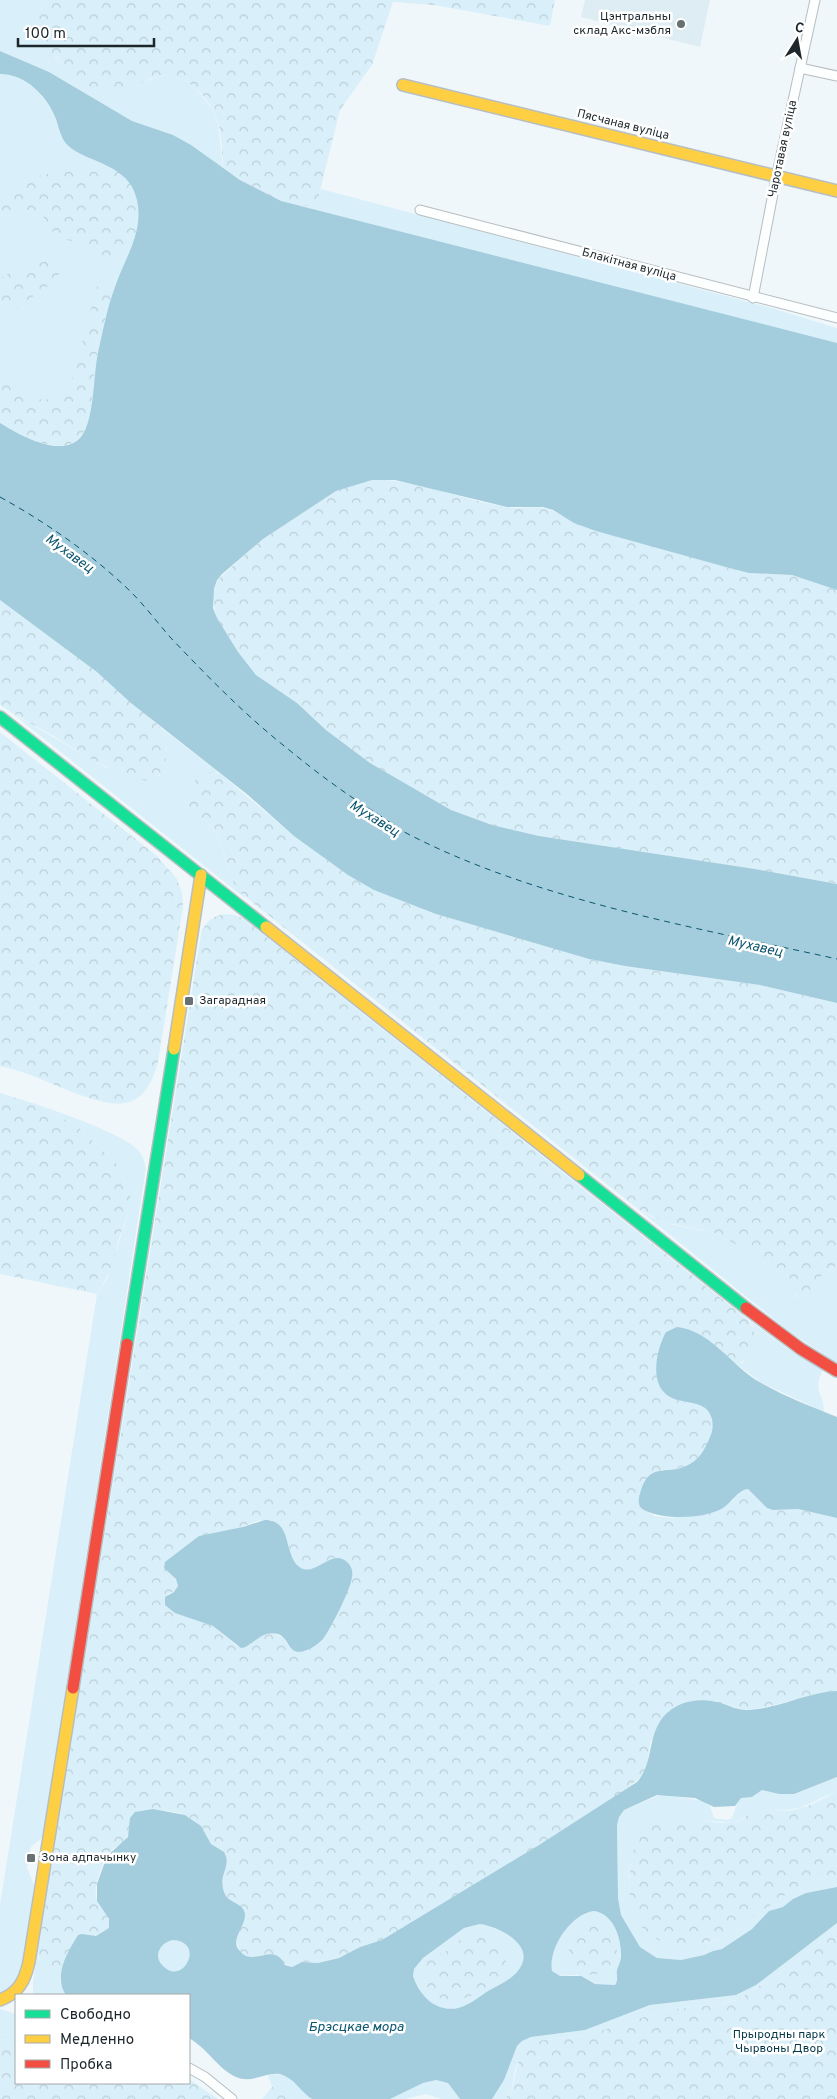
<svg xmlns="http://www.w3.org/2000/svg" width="837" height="2099" viewBox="0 0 837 2099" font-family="Overpass,sans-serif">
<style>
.built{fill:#deecf3}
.grass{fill:#d9f0fa}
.forest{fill:url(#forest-crowns);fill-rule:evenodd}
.water{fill:#a3ccdc;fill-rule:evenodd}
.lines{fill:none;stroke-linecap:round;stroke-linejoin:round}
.ferry{stroke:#0b566e;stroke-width:1;stroke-dasharray:6 5;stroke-linecap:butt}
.street-casing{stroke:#b6bec2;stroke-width:11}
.fast-casing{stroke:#b6bec2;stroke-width:14}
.slow-casing{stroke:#b6bec2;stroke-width:14}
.jam-casing{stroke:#b6bec2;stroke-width:14}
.street{stroke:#fdfefe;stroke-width:9}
.fast{stroke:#16e098;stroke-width:11}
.slow{stroke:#ffcf43;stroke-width:11}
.jam{stroke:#f24e42;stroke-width:11}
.poi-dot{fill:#677073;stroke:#fff;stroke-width:2}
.labels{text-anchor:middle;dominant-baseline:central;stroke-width:5;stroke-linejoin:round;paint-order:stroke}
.poi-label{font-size:12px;fill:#1d272b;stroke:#fff;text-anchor:start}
.street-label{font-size:12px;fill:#1d272b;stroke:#fff}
.park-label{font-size:12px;fill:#043848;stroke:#fff}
.water-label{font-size:14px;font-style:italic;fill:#0b566e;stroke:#fff}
</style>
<defs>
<pattern id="forest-crowns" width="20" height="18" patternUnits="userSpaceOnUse" patternTransform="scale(1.25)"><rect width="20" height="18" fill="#d9f0fa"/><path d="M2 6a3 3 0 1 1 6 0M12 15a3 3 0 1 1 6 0" fill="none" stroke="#baced6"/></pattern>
</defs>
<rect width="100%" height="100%" fill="#f0f7fa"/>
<path class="built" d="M585,0H710L700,47L581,17Z"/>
<g class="grass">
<path d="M0,0H47L41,9L55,57L96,90L117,92L157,77L169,75L182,79L194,86L212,109L218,123L223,168L173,135L132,121L49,72L0,51Z"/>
<path d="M0,74C26,74 45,95 55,117C58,123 58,133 63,138C75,154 98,161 115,170L138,228L134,242L111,298L90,414L0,423Z"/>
<path d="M321,189L775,309L837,328V344L301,207L315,203Z"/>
<path d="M13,714L107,768L159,776C167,761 170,742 160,727L221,774L216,772L185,803L187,807C194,813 203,818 209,824C228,844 223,876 246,899Z"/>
<path d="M42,1106C64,1114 123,1134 138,1150C143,1155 144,1161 146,1168L43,1837L31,1847L27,1868L34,1885L22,1969C19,1981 12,1990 0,1993V1905L97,1294L108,1277L129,1210L114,1161L78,1127Z"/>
<path d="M638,1209L652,1217L674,1225L718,1234L790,1278L797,1297L807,1295L817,1279L837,1265V1363L790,1332Z"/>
<path d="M747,1319L787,1348L823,1369C812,1395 824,1390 824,1412L762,1383L736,1364L744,1362L753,1326Z"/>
<path d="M837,1777V1791L800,1808L751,1814L733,1823L685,1818L639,1839C609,1904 649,1972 723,1936C755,1915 798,1878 837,1875V1887L806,1893L783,1907L772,1910L752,1929L722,1949L713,1951L704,1955L681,1960L657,1958L640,1947L621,1915L618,1898L617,1825L619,1817L624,1810L662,1794L703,1801L710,1806L714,1818L727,1820L732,1818L738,1801L741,1798L752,1797L762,1790L779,1794H794Z"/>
<path d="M594,1911C614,1915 622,1939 621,1958C620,1963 618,1966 617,1970C616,1976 619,1980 615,1985L595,1984L577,1975L560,1976L552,1971C548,1948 571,1914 594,1911Z"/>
<path d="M837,1923V1929L782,1971L738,2000L712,2005L666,2010L585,2036L535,2041C530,2047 523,2054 519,2060C512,2072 516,2086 505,2099H492L504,2080L517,2046L522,2041L531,2037L585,2030L650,2005L737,1995L756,1985Z"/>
<path d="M480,1924C501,1927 539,1947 517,1972C510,1980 498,1986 488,1991C479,1997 469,2005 458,2008C436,2013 419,1995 413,1976L414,1969L423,1958L464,1928Z"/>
<circle cx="174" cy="1956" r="16"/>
<path d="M38,1951V1958L48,1975L60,1982L66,1995H33V1982Z"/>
<path d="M0,2009L16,2014V2036L0,2034Z"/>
<path d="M274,2074L287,2076L312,2099H293L284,2087H272L268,2075Z"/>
<path d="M436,2080L448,2083L460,2099H441L426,2094L405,2099H390L423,2083Z"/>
</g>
<g class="forest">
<path d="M47,0H555L550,26L434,5L393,2L372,65L340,110L318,199C302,223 239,179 223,168C222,153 222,136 218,122C209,97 184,69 156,77C139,82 123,95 105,93C92,91 82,80 73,72C50,52 24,32 47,0Z"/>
<path d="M83,167C94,167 108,166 117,171C123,175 130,181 133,187C142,205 143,248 120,255C111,257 98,257 90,251C86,249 84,244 78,243C69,240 61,240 54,233C48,227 46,217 38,212C27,207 11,213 0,213V193L9,191L33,177Z"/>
<path d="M47,261L59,264L61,267L57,280L16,308L0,310V278L18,269Z"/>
<path d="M108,278L115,284C107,310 99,339 95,366C92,386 94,408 86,427C72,465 22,436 0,423V376C9,380 15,386 23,392C42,406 61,400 72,380L98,283L102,279Z"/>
<path d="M372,479C418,480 461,500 507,507C531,511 538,501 562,516L733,569L749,573L792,575L837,590V884L755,869L539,836L492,825L469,817L451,810L370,763L326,730L297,703L256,675L238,652L217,618L212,598L217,580L263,539L336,491Z"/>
<path d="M0,600L97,672L160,727C170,742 170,778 147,781C111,773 91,759 60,740C40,728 19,718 0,705Z"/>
<path d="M0,732L157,856L177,879L182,893L183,907L158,1062C144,1115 115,1108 72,1092C49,1083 25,1071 0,1066Z"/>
<path d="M210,772L221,774L294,836L436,914L589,959L625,966L760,985L837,1003V1265L817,1279L807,1295L801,1299L795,1293L790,1278L718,1234L664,1222L638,1209L238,891C225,871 226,841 209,824C202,817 194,813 187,807C179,794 197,775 210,772Z"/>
<path d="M224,914L235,915L244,919L747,1319C761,1337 760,1357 736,1364L713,1344L691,1331L660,1346L657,1376L663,1392C667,1394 672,1398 676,1399C687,1403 698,1401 706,1409C722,1423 707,1453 692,1463C684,1469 672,1470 662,1470L641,1508L654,1516L673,1518L730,1503L740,1492L748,1489L767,1508L773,1510L798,1509L837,1518V1691C809,1693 782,1705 754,1709C736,1712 722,1700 705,1701C694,1701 670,1717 659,1722L650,1744L647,1766L643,1775L619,1795L441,1906L382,1940L360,1947L339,1958L318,1963L302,1962L292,1967L267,1954C226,1966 238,1932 240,1906C211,1891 227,1878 226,1854L211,1844L201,1826L190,1818L180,1813L153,1809C146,1814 137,1820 132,1827C129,1830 129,1836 125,1840C121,1845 114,1847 110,1852C103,1860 94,1886 96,1896C98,1908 112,1916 109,1928L96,1936L76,1938L61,1972L60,1982C46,1976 39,1966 38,1950L201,934C205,922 211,917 224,914ZM272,1520C292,1529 283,1557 300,1568C315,1578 331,1549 346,1562C349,1564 351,1568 352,1571C354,1587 327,1636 315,1645L289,1646L283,1637L273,1633L258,1637L250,1644L237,1646L213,1626L180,1614L168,1594L177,1590C180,1577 168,1575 164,1565L199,1536L237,1529L257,1521Z"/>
<path d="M0,1093L42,1106L78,1127L114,1161L128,1178L131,1189L129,1210L118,1242L112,1268L97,1294L0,1274Z"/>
<path d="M837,1791V1875C776,1879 725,1966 663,1942C652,1938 643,1930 637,1920C628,1903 628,1883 631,1864C636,1827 661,1815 696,1819C708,1820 722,1825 734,1822C741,1821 746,1815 754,1813C767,1810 779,1812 792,1810C808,1808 823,1799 837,1791Z"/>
<path d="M598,1923C639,1933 608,1995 576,1968C557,1952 579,1925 598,1923Z"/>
<path d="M837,1929V2099H505C521,2081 511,2052 535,2041L585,2036L666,2010L712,2005L738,2000L782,1971Z"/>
<path d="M478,1930C497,1935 508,1949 506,1969C493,1987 454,2013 434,1994C430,1990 427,1987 425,1982C424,1976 423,1968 425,1963C430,1954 444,1953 452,1949C458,1945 459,1939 464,1934Z"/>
<path d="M0,2034L16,2036V2083H189V2079L218,2099H0Z"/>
<path d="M277,2085L284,2087L293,2099H262L272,2087Z"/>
</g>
<g class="water">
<path d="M0,51L49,72L132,121L173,135L191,145L240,180L281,201L837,343V590L792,575L749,573L733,569L596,531L574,523L553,510L543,507H507L395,480H372L336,491L263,539L222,574L217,580L214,589L213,608L217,618L238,652L256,675L297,703L326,730L370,763L451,810L492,825L539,836L755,869L837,884V1003L760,985L625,966L589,959L436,914L374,890L348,875L294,836L248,795L131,703L97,672L0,600V423C18,434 57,457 78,440C95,426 93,375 98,353C103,331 107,308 115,287C125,257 144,233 137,200C129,158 74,164 62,137C59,131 58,125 56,119C47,96 26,74 0,74Z"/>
<path d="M677,1327C709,1330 731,1364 756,1380C781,1395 810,1406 837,1417V1518L798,1509L773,1510L767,1508L748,1489C738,1490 732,1502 723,1508C706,1519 658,1521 641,1508C637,1502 639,1497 641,1490C651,1460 669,1477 690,1464C700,1459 706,1447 710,1437C713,1431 713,1425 712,1419C706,1397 681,1406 667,1395C649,1382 657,1348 666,1332Z"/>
<path d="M265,1520C291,1520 284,1550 297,1565C313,1582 332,1545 348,1563C352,1567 353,1572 352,1577C351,1589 330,1630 323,1639C318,1644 311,1649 304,1651C288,1656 289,1637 278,1634C261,1629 251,1648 241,1648L213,1626L175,1613L165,1605V1597L174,1592L178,1586L176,1579L164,1568L165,1562L199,1536L243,1527Z"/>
<path d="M837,1691V1777L794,1794H779L762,1790L752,1797L741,1798L735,1806L714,1807L695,1798L657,1795L624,1810L619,1817L617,1825L618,1898L621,1915L640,1947L657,1958L681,1960L704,1955L713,1951L722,1949L752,1929L769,1911L783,1907L793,1899L806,1893L837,1887V1923L756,1985L736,1995L650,2005L585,2030L531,2037L522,2041L517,2046L504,2080L492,2099H460L448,2083L436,2080L423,2083L390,2099H312C302,2093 296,2081 285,2076C269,2068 254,2085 236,2077C217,2068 208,2049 189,2038V1995H66C53,1976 67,1953 78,1935L82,1934L96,1936L109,1928V1919L97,1901V1884L107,1856L128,1837L130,1818L135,1812L153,1809L185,1815L201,1826L211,1844L224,1852C233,1866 215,1877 226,1896C231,1903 244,1904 245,1914C246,1925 230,1940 239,1950C253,1969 273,1940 285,1965L292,1967L302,1962L318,1963L339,1958L360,1947L382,1940L539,1845L637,1782C654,1764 647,1735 664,1716C678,1700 702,1697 721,1703C730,1706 737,1710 747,1710C778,1709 807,1692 837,1691ZM594,1911C614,1914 622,1939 621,1958C620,1963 618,1966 617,1970C616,1976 619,1980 615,1985L595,1984L581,1976H560L552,1971C548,1948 571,1914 594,1911ZM480,1924C501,1927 539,1947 517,1972C510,1980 498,1986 488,1991C479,1997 469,2005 458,2008C436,2013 419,1995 413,1976L414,1969L423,1958L464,1928ZM173,1940C206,1942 183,1987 163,1966C152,1956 161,1942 173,1940Z"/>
</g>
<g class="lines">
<path class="ferry" d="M0,497C47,523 93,555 131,592C145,606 157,622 170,637C207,676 245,715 288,749C317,773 347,795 379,815C390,822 401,831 412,836C540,901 698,928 837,959"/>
<g class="street-casing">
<g id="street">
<path d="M800,68L837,76"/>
<path d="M420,210L837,318"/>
<path d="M753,298L776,178L815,0"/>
<path d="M189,2068L205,2077L232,2099"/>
</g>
</g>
<g class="fast-casing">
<g id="fast">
<path d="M0,717L266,927"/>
<path d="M579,1175L746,1308"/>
<path d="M127,1344L174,1049"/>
</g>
</g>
<g class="slow-casing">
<g id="slow">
<path d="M403,85L837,191"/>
<path d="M266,927L579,1175"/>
<path d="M174,1049L201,875"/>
<path d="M0,2000C19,1993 25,1980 29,1962L73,1688"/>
</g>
</g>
<g class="jam-casing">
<g id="jam">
<path d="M746,1308L801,1349L837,1371"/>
<path d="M73,1688L127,1344"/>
</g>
</g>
<use href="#street" class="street"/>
<use href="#fast" class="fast"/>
<use href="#slow" class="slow"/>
<use href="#jam" class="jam"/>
</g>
<g class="poi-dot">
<circle cx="681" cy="24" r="5"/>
<rect x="184" y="996" width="10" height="10" rx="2.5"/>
<rect x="26" y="1853" width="10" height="10" rx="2.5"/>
</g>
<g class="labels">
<g class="poi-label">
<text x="671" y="17" text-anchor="end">Цэнтральны<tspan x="671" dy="14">склад Акс-мэбля</tspan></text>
<text x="199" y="1001">Загарадная</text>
<text x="41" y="1858">Зона адпачынку</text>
</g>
<g class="street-label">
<text transform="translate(623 125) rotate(14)">Пясчаная вуліца</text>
<text transform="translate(783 149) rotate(-78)">Чаротавая вуліца</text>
<text transform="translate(629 265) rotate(15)">Блакітная вуліца</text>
</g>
<g class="park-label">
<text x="779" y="2035">Прыродны парк<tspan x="779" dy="14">Чырвоны Двор</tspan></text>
</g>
<g class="water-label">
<text transform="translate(69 554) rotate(36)">Мухавец</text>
<text transform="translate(374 819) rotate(32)">Мухавец</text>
<text transform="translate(755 947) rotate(13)">Мухавец</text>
<text x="356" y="2027">Брэсцкае мора</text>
</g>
</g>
<rect x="15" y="1994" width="175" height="90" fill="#ffffff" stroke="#a5a9aa"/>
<rect x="25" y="2010" width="25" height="8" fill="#16e098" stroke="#a5a9aa"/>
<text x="60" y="2019" font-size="15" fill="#1d272b">Свободно</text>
<rect x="25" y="2035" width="25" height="8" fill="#ffcf43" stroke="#a5a9aa"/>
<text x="60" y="2044" font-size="15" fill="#1d272b">Медленно</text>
<rect x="25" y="2060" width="25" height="8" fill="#f24e42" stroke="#a5a9aa"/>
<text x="60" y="2069" font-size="15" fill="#1d272b">Пробка</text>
<g transform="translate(797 40) rotate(11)" stroke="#ffffff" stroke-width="4" paint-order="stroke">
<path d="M0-4L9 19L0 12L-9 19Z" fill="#1d272b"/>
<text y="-8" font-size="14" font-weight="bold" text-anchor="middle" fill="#1d272b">С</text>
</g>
<path d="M18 38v8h136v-8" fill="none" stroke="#1d272b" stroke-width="2.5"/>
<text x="25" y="38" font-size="15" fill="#1d272b" stroke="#ffffff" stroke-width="4" paint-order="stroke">100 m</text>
</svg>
